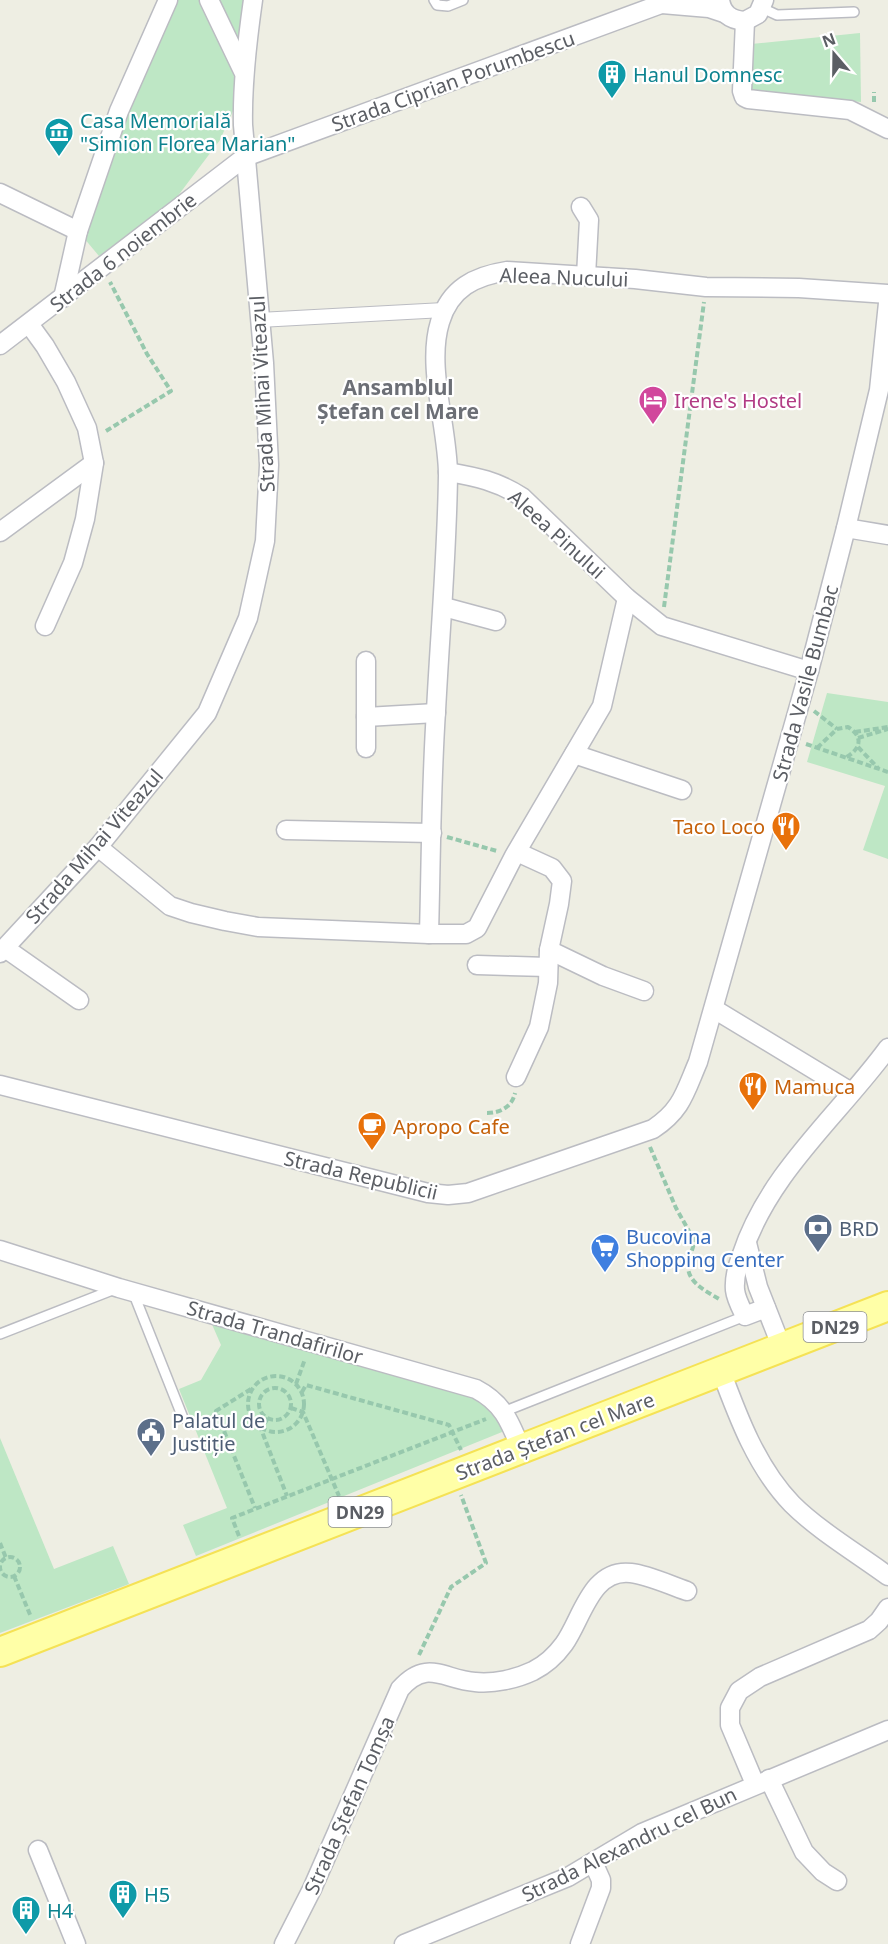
<svg xmlns="http://www.w3.org/2000/svg" width="888" height="1944" viewBox="0 0 888 1944" font-family="'Noto Sans',sans-serif">
<style>
.green{fill:#bee7c5}
.lines{fill:none;stroke-linecap:round;stroke-linejoin:round}
.service-casing{stroke:#bbbcc2;stroke-width:12}
.pedestrian-casing{stroke:#bbbcc2;stroke-width:16}
.minor-casing{stroke:#bbbcc2;stroke-width:21}
.primary-casing{stroke:#f5e255;stroke-width:32}
.path{stroke:#97c8ad;stroke-width:4;stroke-dasharray:6 3;stroke-linecap:butt}
.service{stroke:#fff;stroke-width:9}
.pedestrian{stroke:#fff;stroke-width:14}
.minor{stroke:#fff;stroke-width:18}
.primary{stroke:#ffffa7;stroke-width:28}
.labels{text-anchor:middle;dominant-baseline:central;stroke-width:4.5;stroke-linejoin:round;paint-order:stroke}
.shield{fill:#fff;stroke:#8c8e92;stroke-width:1.5}
.shield-label{font-size:18px;font-weight:bold;fill:#5b5e64}
.culture-label{font-size:20px;fill:#0d838f;stroke:#fff;text-anchor:start}
.street-label{font-size:20px;fill:#5b5e64;stroke:#fff}
.hotel-label{font-size:20px;fill:#b23c85;stroke:#fff;text-anchor:start}
.food-label{font-size:20px;fill:#c56008;stroke:#fff;text-anchor:start}
.service-label{font-size:20px;fill:#4e5e75;stroke:#fff;text-anchor:start}
.shop-label{font-size:20px;fill:#366cbe;stroke:#fff;text-anchor:start}
.neighbourhood-label{font-size:21px;font-weight:bold;fill:#6c6f76;stroke:#fff}
</style>
<rect width="100%" height="100%" fill="#eeeee3"/>
<g class="green">
<path d="M168,0H253L242,91L220,140L174,201L99,256L78,231Z"/>
<path d="M860,33L861,102L750,91L751,44Z"/>
<path d="M827,693L888,702V859L863,850L885,786L807,762Z"/>
<path d="M207,1313L476,1389L507,1430L196,1556L183,1525L227,1508L179,1389L201,1380L221,1345Z"/>
<path d="M0,1438L54,1569L113,1546L129,1584L0,1633Z"/>
</g>
<g class="lines">
<g class="service-casing">
<g id="service">
<path d="M434,0L437,5L448,6L463,0"/>
<path d="M762,8L777,15L854,12"/>
<path d="M133,1292L183,1418"/>
<path d="M0,1334L115,1289"/>
<path d="M503,1412L745,1316"/>
</g>
</g>
<g class="pedestrian-casing">
<path id="pedestrian" d="M259,320L444,310"/>
</g>
<g class="minor-casing">
<g id="minor">
<path d="M209,0L243,71"/>
<path d="M720,0C722,14 731,20 745,21L758,14L764,0"/>
<path d="M662,4L709,8L724,13"/>
<path d="M745,21L742,91L744,97L748,99L850,110L888,129"/>
<path d="M0,193L78,231"/>
<path d="M581,207L589,220L586,276"/>
<path d="M63,298L78,231L119,111L168,0"/>
<path d="M29,324L45,346L66,382L87,428L94,463L85,519L73,563L45,626"/>
<path d="M0,345L245,157L672,0"/>
<path d="M448,472C477,477 497,481 522,497L627,598L662,626L809,671"/>
<path d="M846,528L888,535"/>
<path d="M0,532L94,463"/>
<path d="M444,607L496,621"/>
<path d="M366,717L436,713"/>
<path d="M366,748V661"/>
<path d="M574,754L682,790"/>
<path d="M286,830L432,833"/>
<path d="M98,847L170,906L191,913L225,921L258,927L429,934H466L477,928L514,856L602,706L627,598"/>
<path d="M429,934C431,860 431,786 436,711C440,633 447,554 448,475C448,427 426,367 440,322C450,288 475,276 507,271L635,279L706,287L799,288L888,294"/>
<path d="M5,948L79,1000"/>
<path d="M549,950L603,976L644,991"/>
<path d="M0,953L98,847L207,713L248,618L265,541L269,465L264,363L243,125C242,83 247,42 253,0"/>
<path d="M477,965L548,967"/>
<path d="M714,1009L851,1092"/>
<path d="M516,1077L539,1027L548,983L549,950L559,904L562,881L552,868L517,852"/>
<path d="M0,1085L428,1193L448,1195L468,1193L653,1129C682,1110 685,1092 698,1062L809,671L846,528L879,390L888,303"/>
<path d="M747,1243L758,1287L782,1348"/>
<path d="M0,1250L119,1288L476,1389C503,1403 510,1422 521,1449"/>
<path d="M766,1308L745,1316C741,1308 736,1299 735,1290C734,1278 738,1264 742,1254C769,1172 839,1115 888,1048"/>
<path d="M721,1371C738,1417 757,1468 792,1504C818,1530 858,1554 888,1576"/>
<path d="M769,1779L804,1852L823,1872L837,1881"/>
<path d="M755,1784L730,1725V1708L739,1691L760,1677L869,1630L879,1621L888,1608"/>
<path d="M38,1850L76,1944"/>
<path d="M284,1944L312,1889L400,1689C427,1658 444,1680 475,1682C494,1684 516,1679 533,1671C545,1665 556,1655 564,1644C582,1619 591,1568 631,1573C649,1575 669,1585 687,1591"/>
<path d="M404,1944L568,1877L642,1833L888,1730"/>
<path d="M580,1944L601,1888V1880L593,1862"/>
</g>
</g>
<g class="primary-casing">
<path id="primary" d="M0,1652L888,1306"/>
</g>
<g class="path">
<path d="M874,102V92"/>
<path d="M106,431L171,391L147,354L110,282"/>
<path d="M664,607L704,302"/>
<path d="M814,711L837,729"/>
<path d="M855,732L888,727"/>
<path d="M858,738L888,729"/>
<path d="M806,744L888,772"/>
<path d="M858,747L878,768"/>
<path d="M817,748L837,729L848,727C864,737 861,749 845,758"/>
<path d="M447,837L497,851"/>
<path d="M487,1113C500,1113 512,1107 515,1093"/>
<path d="M650,1147L676,1208L694,1240C694,1247 691,1252 689,1259C683,1280 704,1290 719,1299"/>
<circle cx="276" cy="1404" r="28"/>
<path d="M296,1384L305,1359"/>
<circle cx="275" cy="1404" r="16"/>
<path d="M251,1389L216,1411L255,1508"/>
<path d="M302,1392L306,1385L449,1425L461,1450"/>
<path d="M291,1408L303,1412L339,1496"/>
<path d="M268,1418L261,1429L287,1496"/>
<path d="M239,1536L232,1518L486,1419"/>
<path d="M0,1543L6,1558"/>
<circle cx="10" cy="1567" r="10"/>
<path d="M14,1576L31,1617"/>
<path d="M419,1655L451,1587L486,1563L461,1495"/>
</g>
<use href="#service" class="service"/>
<use href="#pedestrian" class="pedestrian"/>
<use href="#minor" class="minor"/>
<use href="#primary" class="primary"/>
</g>
<defs>
<g id="building-pin" transform="scale(1.5)"><path d="M0 17L-7.5 6A9.5 9.5 0 1 1 7.5 6Z" fill="#0f9aa8" stroke="#fff"/><path d="M-4-6H4V6H1V3H-1V6H-4ZM-2.5-4.3h1.7v1.8h-1.7ZM.8-4.3h1.7v1.8H.8ZM-2.5-1h1.7V.8h-1.7ZM.8-1h1.7V.8H.8Z" fill="#fff"/></g>
<g id="museum-pin" transform="scale(1.5)"><path d="M0 17L-7.5 6A9.5 9.5 0 1 1 7.5 6Z" fill="#0f9aa8" stroke="#fff"/><path d="M0-6L6-3V-2H-6V-3ZM-5-1h2V3h-2ZM-1-1h2V3h-2ZM3-1h2V3H3ZM-6 4H6V6H-6Z" fill="#fff"/></g>
<g id="hotel-pin" transform="scale(1.5)"><path d="M0 17L-7.5 6A9.5 9.5 0 1 1 7.5 6Z" fill="#d1479c" stroke="#fff"/><path d="M-6-4.5h1.5V1H6V5H4.5V3h-9V5H-6ZM-4 0a1.8 1.8 0 1 1 3.6 0ZM.5 0V-2.5h3Q6-2.5 6 0Z" fill="#fff"/></g>
<g id="restaurant-pin" transform="scale(1.5)"><path d="M0 17L-7.5 6A9.5 9.5 0 1 1 7.5 6Z" fill="#e8710a" stroke="#fff"/><path d="M-5-6h1v4h1v-4h1v4h1v-4h1v5L-1.5 .5V6h-2V.5L-5-1ZM5-6V6H3V1.5H1.5Q1.5-4 5-6Z" fill="#fff"/></g>
<g id="cafe-pin" transform="scale(1.5)"><path d="M0 17L-7.5 6A9.5 9.5 0 1 1 7.5 6Z" fill="#e8710a" stroke="#fff"/><path d="M-5.5-4.5H6V0H3Q3 3.5 0 3.5H-2.5Q-5.5 3.5-5.5 0ZM3-3.2v2h1.7v-2ZM-6 4.5H4V6H-6Z" fill="#fff"/></g>
<g id="bank-pin" transform="scale(1.5)"><path d="M0 17L-7.5 6A9.5 9.5 0 1 1 7.5 6Z" fill="#5c6f8a" stroke="#fff"/><path d="M-6-4H6V4H-6ZM0-2.3a2.3 2.3 0 1 0 0 4.6a2.3 2.3 0 1 0 0-4.6Z" fill="#fff"/></g>
<g id="supermarket-pin" transform="scale(1.5)"><path d="M0 17L-7.5 6A9.5 9.5 0 1 1 7.5 6Z" fill="#3f7fe0" stroke="#fff"/><path d="M-6-5.5h2.5l.6 2H6L4.5 2H-2.5L-4.4-4H-6ZM-1.5 3.2a1.3 1.3 0 1 0 .1 0ZM3 3.2a1.3 1.3 0 1 0 .1 0Z" fill="#fff"/></g>
<g id="civic-pin" transform="scale(1.5)"><path d="M0 17L-7.5 6A9.5 9.5 0 1 1 7.5 6Z" fill="#5c6f8a" stroke="#fff"/><path d="M-.6-6.5H3V-4.5H.6V-3L4-1V1h2V6H-6V1h2V-1L-.6-3ZM-1.2 2.5V6h2.4V2.5Z" fill="#fff"/></g>
</defs>
<g fill-rule="evenodd">
<use href="#building-pin" x="612" y="74"/>
<use href="#museum-pin" x="59" y="132"/>
<use href="#hotel-pin" x="653" y="400"/>
<use href="#restaurant-pin" x="786" y="826"/>
<use href="#restaurant-pin" x="753" y="1086"/>
<use href="#cafe-pin" x="372" y="1126"/>
<use href="#bank-pin" x="818" y="1228"/>
<use href="#supermarket-pin" x="605" y="1248"/>
<use href="#civic-pin" x="151" y="1432"/>
<use href="#building-pin" x="123" y="1894"/>
<use href="#building-pin" x="26" y="1910"/>
</g>
<g class="labels">
<g class="shield">
<rect x="803.5" y="1312" width="63" height="30" rx="4.5"/>
<rect x="328.5" y="1497" width="63" height="30" rx="4.5"/>
</g>
<g class="shield-label">
<text x="835" y="1327">DN29</text>
<text x="360" y="1512">DN29</text>
</g>
<g class="culture-label">
<text x="633" y="74">Hanul Domnesc</text>
<text x="80" y="120">Casa Memorială<tspan x="80" dy="23">"Simion Florea Marian"</tspan></text>
<text x="144" y="1894">H5</text>
<text x="47" y="1910">H4</text>
</g>
<g class="street-label">
<text transform="translate(453 81) rotate(-20)">Strada Ciprian Porumbescu</text>
<text transform="translate(123 252) rotate(-38)">Strada 6 noiembrie</text>
<text transform="translate(564 277) rotate(2)">Aleea Nucului</text>
<text transform="translate(262 394) rotate(-93)">Strada Mihai Viteazul</text>
<text transform="translate(557 534) rotate(42)">Aleea Pinului</text>
<text transform="translate(805 683) rotate(-75)">Strada Vasile Bumbac</text>
<text transform="translate(94 846) rotate(-49)">Strada Mihai Viteazul</text>
<text transform="translate(361 1175) rotate(13)">Strada Republicii</text>
<text transform="translate(275 1332) rotate(16)">Strada Trandafirilor</text>
<text transform="translate(555 1436) rotate(-21)">Strada Ștefan cel Mare</text>
<text transform="translate(349 1805) rotate(-66)">Strada Ștefan Tomșa</text>
<text transform="translate(629 1844) rotate(-26)">Strada Alexandru cel Bun</text>
</g>
<g class="hotel-label">
<text x="674" y="400">Irene's Hostel</text>
</g>
<g class="food-label">
<text x="765" y="826" text-anchor="end">Taco Loco</text>
<text x="774" y="1086">Mamuca</text>
<text x="393" y="1126">Apropo Cafe</text>
</g>
<g class="service-label">
<text x="839" y="1228">BRD</text>
<text x="172" y="1420">Palatul de<tspan x="172" dy="23">Justiție</tspan></text>
</g>
<g class="shop-label">
<text x="626" y="1236">Bucovina<tspan x="626" dy="23">Shopping Center</tspan></text>
</g>
<g class="neighbourhood-label">
<text x="398" y="387">Ansamblul<tspan x="398" dy="24">Ștefan cel Mare</tspan></text>
</g>
</g>
<g transform="translate(834 54) rotate(340)" stroke="#ffffff" stroke-width="4.5" paint-order="stroke">
<path d="M0-4.5L10 22L0 15L-10 22Z" fill="#5b5e64"/>
<text y="-9" font-size="16" font-weight="bold" text-anchor="middle" fill="#5b5e64">N</text>
</g>
</svg>
